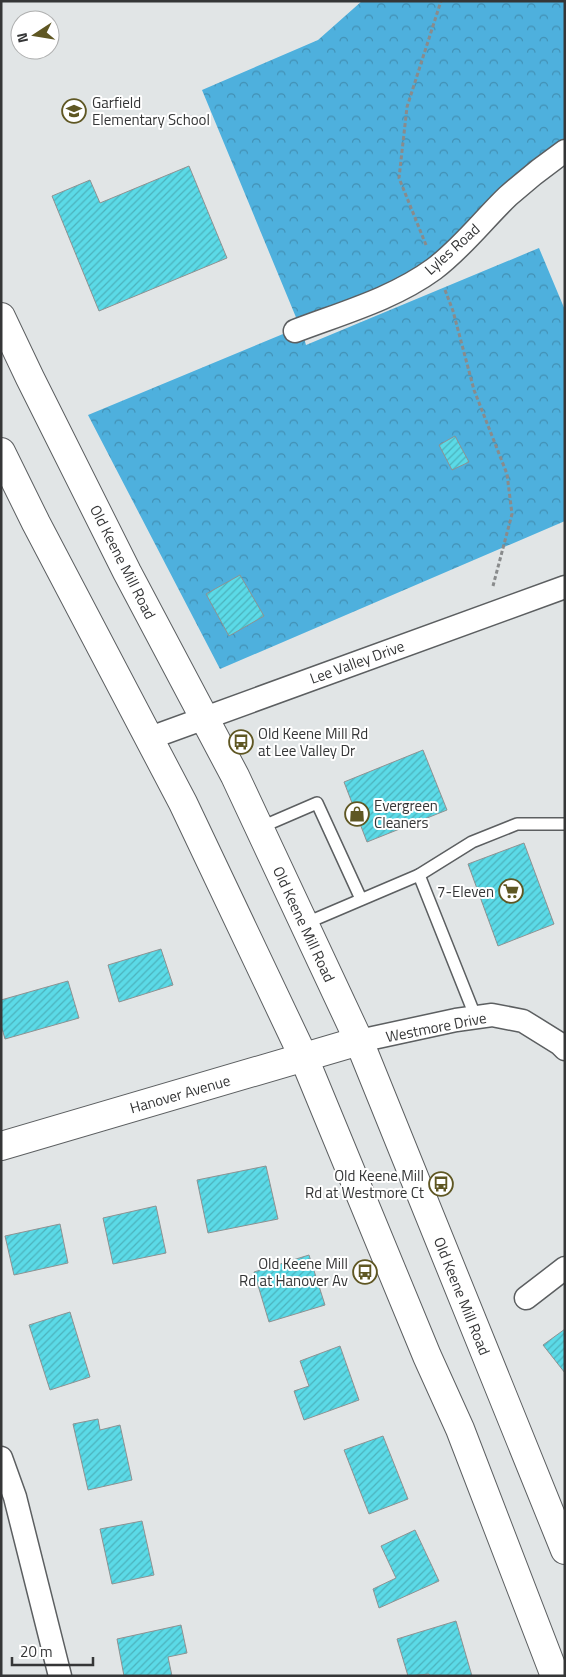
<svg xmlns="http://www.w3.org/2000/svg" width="566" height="1677" viewBox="0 0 566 1677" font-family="'Titillium Web',sans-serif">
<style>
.forest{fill:url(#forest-crowns)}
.building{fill:url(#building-hatch);stroke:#8e9292}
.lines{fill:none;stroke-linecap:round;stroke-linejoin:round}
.service-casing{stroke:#5c5f61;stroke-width:14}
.minor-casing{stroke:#5c5f61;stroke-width:25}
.tertiary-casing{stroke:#5c5f61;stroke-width:30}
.primary-casing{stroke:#5c5f61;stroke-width:30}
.path{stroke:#898b8c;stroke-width:3;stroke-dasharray:4 2.5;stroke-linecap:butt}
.service{stroke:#fff;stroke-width:11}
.minor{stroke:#fff;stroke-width:22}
.tertiary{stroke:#fff;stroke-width:28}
.primary{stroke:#fff;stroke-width:28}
.labels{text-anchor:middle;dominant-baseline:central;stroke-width:4;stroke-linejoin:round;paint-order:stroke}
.poi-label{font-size:15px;fill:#353637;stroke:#fff;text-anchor:start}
.street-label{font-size:15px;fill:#353637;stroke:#fff}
</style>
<defs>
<pattern id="forest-crowns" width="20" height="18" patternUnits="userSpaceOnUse" patternTransform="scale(1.25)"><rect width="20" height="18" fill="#4eb0dd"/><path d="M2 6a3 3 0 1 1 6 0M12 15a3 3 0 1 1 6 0" fill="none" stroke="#4290b4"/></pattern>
<pattern id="building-hatch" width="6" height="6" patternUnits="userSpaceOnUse" patternTransform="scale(1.25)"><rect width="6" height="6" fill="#5bdae7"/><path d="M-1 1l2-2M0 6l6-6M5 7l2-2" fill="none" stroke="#4cb2bc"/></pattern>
</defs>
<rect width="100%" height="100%" fill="#e1e5e6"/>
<path class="forest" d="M362,1H565V146L452,265L301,328L306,345L539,248L565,310V521L220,669L88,415L300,327L202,90L318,40Z"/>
<g class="building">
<path d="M189,166L227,258L99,311L52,196L90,180L100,203Z"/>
<path d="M455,436L469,462L452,470L439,445Z"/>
<path d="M240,575L264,616L229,636L206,594Z"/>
<path d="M423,750L447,810L367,842L344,782Z"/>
<path d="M524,843L554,924L498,946L468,864Z"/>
<path d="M161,949L173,985L119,1002L108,965Z"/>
<path d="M68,981L79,1018L5,1039L1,1025V1000Z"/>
<path d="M266,1166L278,1219L208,1233L197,1180Z"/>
<path d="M156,1206L166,1253L113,1264L103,1218Z"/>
<path d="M60,1224L68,1263L14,1275L5,1236Z"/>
<path d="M309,1255L325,1305L269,1322L254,1272Z"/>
<path d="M70,1312L90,1377L50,1390L29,1325Z"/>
<path d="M565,1329V1373L543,1345Z"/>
<path d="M340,1346L359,1400L304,1420L294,1391L309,1386L300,1361Z"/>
<path d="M98,1419L100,1430L120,1425L132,1480L88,1490L73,1424Z"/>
<path d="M383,1436L408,1499L369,1514L344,1450Z"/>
<path d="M142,1521L154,1575L112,1584L100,1529Z"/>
<path d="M415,1530L439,1581L379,1608L373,1589L396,1578L381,1546Z"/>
<path d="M456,1621L472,1676H430L429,1674L408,1676L397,1639Z"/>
<path d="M181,1625L187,1653L168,1657L172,1676H124L117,1639Z"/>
</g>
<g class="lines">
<g class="service-casing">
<g id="service">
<path d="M259,828L317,803L361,899"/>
<path d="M419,875L472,842L517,824H565"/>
<path d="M304,924L419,875L476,1018"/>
</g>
</g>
<g class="minor-casing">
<g id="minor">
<path d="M295,331C342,313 393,299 434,269C462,248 483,220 508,196C526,180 545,165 565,151"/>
<path d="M150,738L565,587"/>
<path d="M359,1041L456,1020L492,1015L523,1021L560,1044L565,1049"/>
<path d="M526,1298L565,1268"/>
<path d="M1,1458L15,1497L60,1676"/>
</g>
</g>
<g class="tertiary-casing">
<path id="tertiary" d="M1,1146L359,1041"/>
</g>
<g class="primary-casing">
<g id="primary">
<path d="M1,317L30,378L127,572L235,776L359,1041L565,1550"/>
<path d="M1,452L36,523L183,803L304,1058L427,1356L460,1429L555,1676"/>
</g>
</g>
<g class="path">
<path d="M426,245L399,178L407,107L441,1"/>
<path d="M445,290L453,311L474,390L507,474L512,514L493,586"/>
</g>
<use href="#service" class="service"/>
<use href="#minor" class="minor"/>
<use href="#tertiary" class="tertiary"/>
<use href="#primary" class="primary"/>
</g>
<defs>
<g id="school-ring" transform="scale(1.25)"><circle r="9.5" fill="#fff" stroke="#5f5723" stroke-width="1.5"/><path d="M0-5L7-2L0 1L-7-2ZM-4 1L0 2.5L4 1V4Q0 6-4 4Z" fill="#5f5723"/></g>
<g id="bus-ring" transform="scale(1.25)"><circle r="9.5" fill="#fff" stroke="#5f5723" stroke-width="1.5"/><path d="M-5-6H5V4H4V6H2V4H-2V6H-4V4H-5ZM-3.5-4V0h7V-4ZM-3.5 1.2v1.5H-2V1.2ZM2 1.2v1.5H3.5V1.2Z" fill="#5f5723"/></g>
<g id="shop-ring" transform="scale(1.25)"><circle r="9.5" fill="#fff" stroke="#5f5723" stroke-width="1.5"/><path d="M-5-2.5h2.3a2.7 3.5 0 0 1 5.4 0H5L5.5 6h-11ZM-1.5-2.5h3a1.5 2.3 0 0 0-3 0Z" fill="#5f5723"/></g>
<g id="supermarket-ring" transform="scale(1.25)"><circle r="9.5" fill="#fff" stroke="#5f5723" stroke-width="1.5"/><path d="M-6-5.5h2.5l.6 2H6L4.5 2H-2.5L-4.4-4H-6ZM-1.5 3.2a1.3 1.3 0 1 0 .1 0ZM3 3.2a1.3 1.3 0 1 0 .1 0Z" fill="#5f5723"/></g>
</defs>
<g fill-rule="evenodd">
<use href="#school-ring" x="74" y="111"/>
<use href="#bus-ring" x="241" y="742"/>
<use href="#shop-ring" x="357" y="814"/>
<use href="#supermarket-ring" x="511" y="891"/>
<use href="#bus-ring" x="441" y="1184"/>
<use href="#bus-ring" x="365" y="1272"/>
</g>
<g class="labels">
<g class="poi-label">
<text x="92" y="102">Garfield<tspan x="92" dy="17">Elementary School</tspan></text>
<text x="258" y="733">Old Keene Mill Rd<tspan x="258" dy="17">at Lee Valley Dr</tspan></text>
<text x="374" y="805">Evergreen<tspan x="374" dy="17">Cleaners</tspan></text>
<text x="494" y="891" text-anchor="end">7-Eleven</text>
<text x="424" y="1175" text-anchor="end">Old Keene Mill<tspan x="424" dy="17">Rd at Westmore Ct</tspan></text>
<text x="348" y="1263" text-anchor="end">Old Keene Mill<tspan x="348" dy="17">Rd at Hanover Av</tspan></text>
</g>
<g class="street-label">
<text transform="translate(452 249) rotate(-42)">Lyles Road</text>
<text transform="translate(123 562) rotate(63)">Old Keene Mill Road</text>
<text transform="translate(357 662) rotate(-20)">Lee Valley Drive</text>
<text transform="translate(304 924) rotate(65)">Old Keene Mill Road</text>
<text transform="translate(436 1027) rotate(-11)">Westmore Drive</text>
<text transform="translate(180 1094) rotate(-16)">Hanover Avenue</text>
<text transform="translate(462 1296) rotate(68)">Old Keene Mill Road</text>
</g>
</g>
<rect width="566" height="1677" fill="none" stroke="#353637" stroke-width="5"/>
<g transform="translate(35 35) rotate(258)"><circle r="24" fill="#ffffff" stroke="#aeafaf"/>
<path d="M0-4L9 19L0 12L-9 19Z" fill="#5f5723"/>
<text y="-8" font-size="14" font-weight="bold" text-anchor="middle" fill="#353637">N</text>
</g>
<path d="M12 1657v8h81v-8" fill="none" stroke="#353637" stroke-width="2.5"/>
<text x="20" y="1657" font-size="15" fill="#353637" stroke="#ffffff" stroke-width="4" paint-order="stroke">20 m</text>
</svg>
